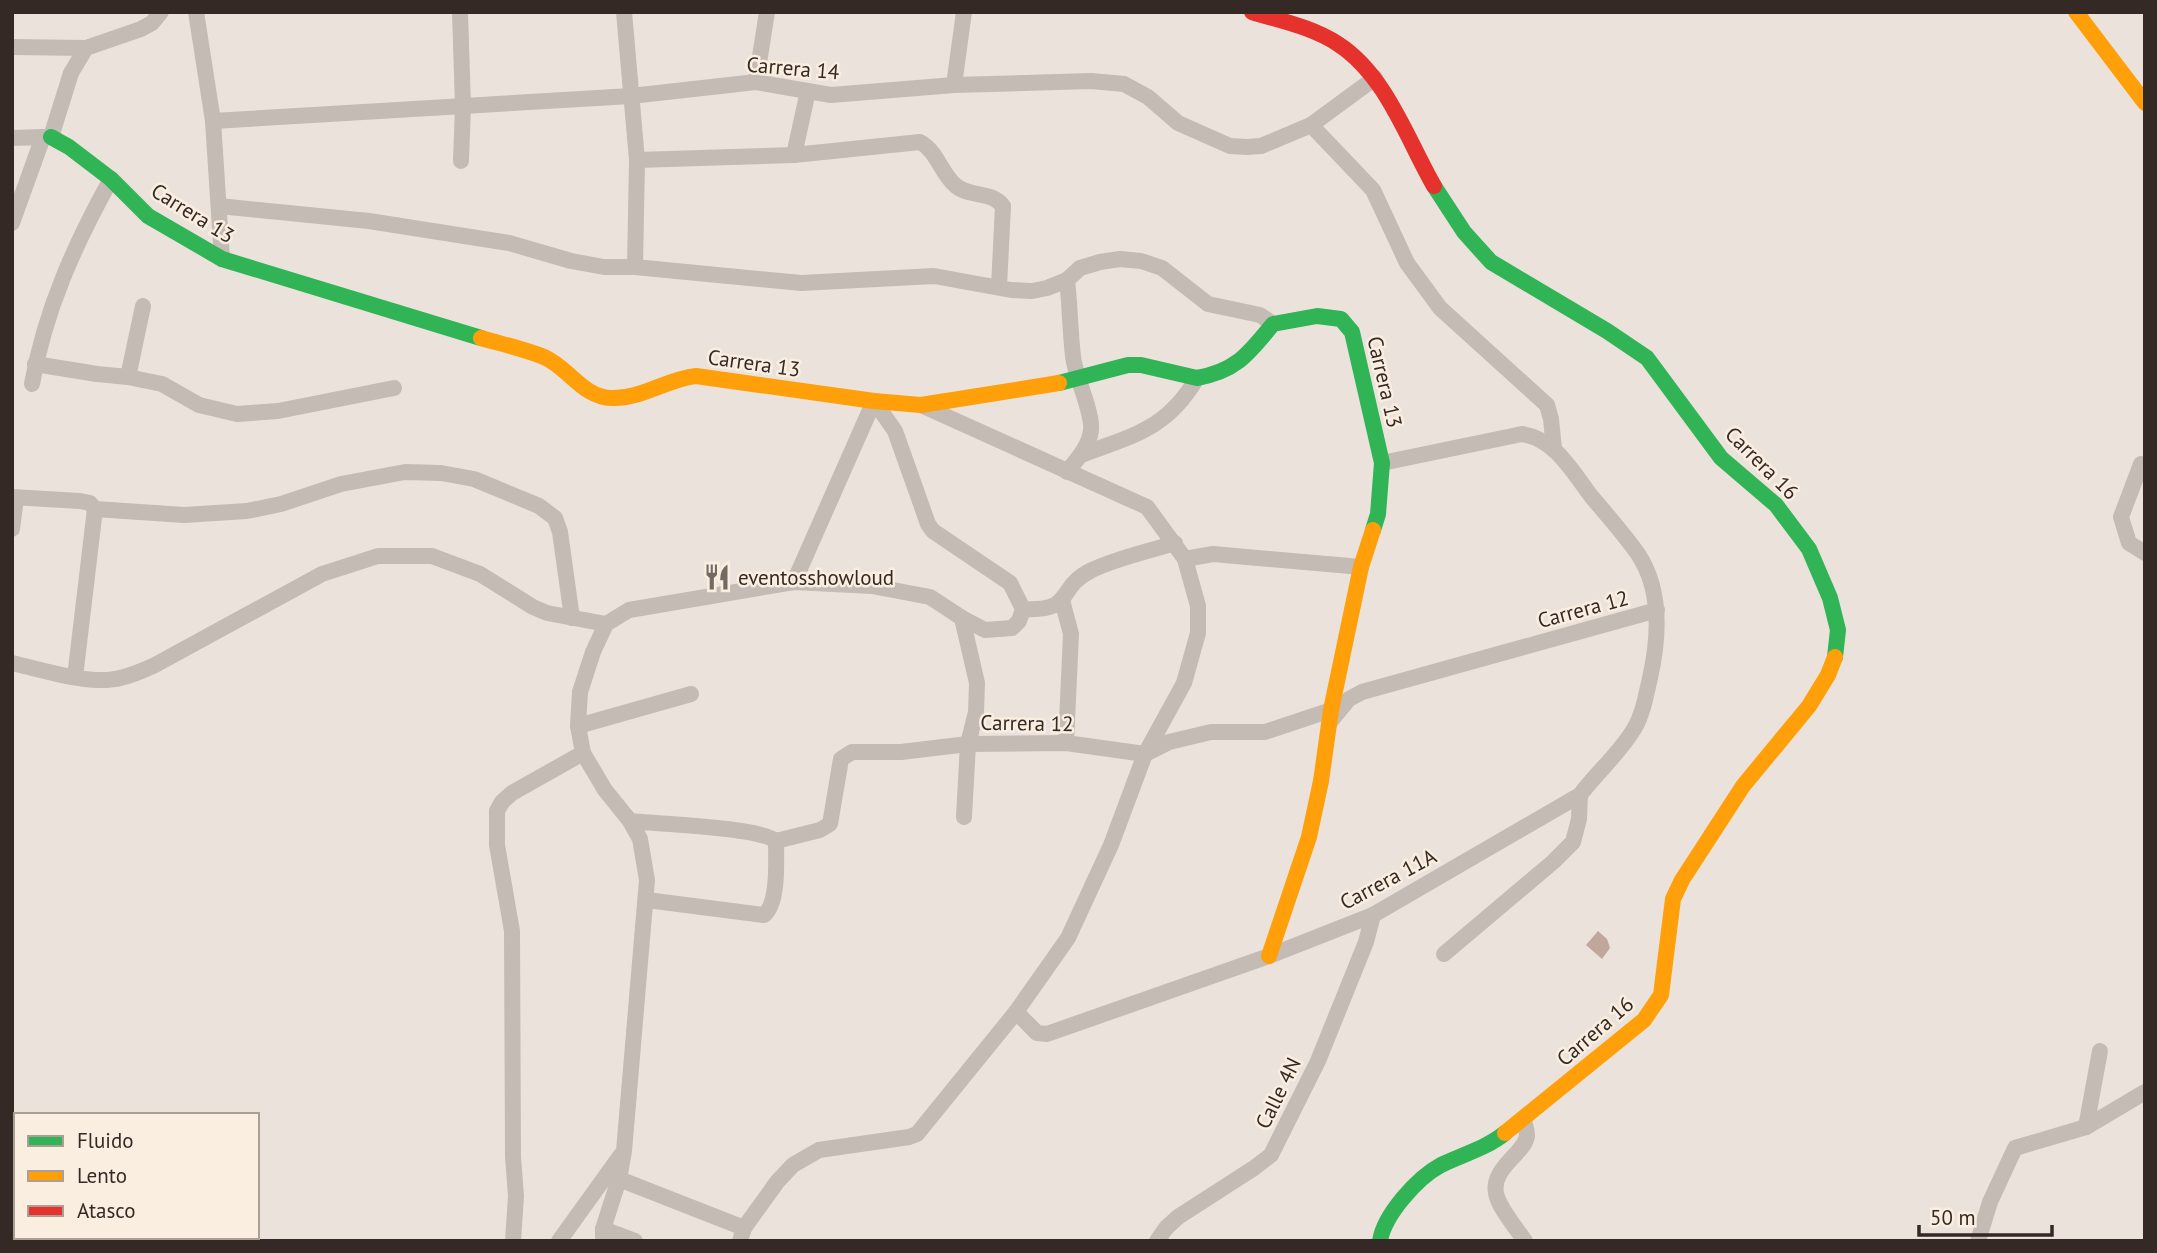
<svg xmlns="http://www.w3.org/2000/svg" width="2157" height="1253" viewBox="0 0 2157 1253" font-family="'PT Sans',sans-serif">
<style>
.building{fill:#c1a69b}
.lines{fill:none;stroke-linecap:round;stroke-linejoin:round}
.street{stroke:#c4bbb4;stroke-width:16}
.fast{stroke:#30b455;stroke-width:16}
.slow{stroke:#ff9f0a;stroke-width:16}
.jam{stroke:#e5322d;stroke-width:16}
.labels{text-anchor:middle;dominant-baseline:central;stroke-width:5;stroke-linejoin:round;paint-order:stroke}
.street-label{font-size:21px;fill:#342924;stroke:#faeee0}
.poi-label{font-size:21px;fill:#342924;stroke:#faeee0;text-anchor:start}
</style>
<rect width="100%" height="100%" fill="#ebe3db"/>
<path class="building" d="M1598,931L1607,939L1610,948L1602,959L1586,945Z"/>
<g class="lines">
<g class="street">
<path d="M196,12L213,121L222,259"/>
<path d="M460,12L463,106L461,161"/>
<path d="M624,12L637,160L635,267"/>
<path d="M12,47L86,48"/>
<path d="M756,82L767,12"/>
<path d="M954,85L964,12"/>
<path d="M213,121L631,96L756,82L831,95L954,85L1091,81L1124,84L1148,97L1178,123L1230,146L1247,147L1261,146L1311,125L1375,78"/>
<path d="M1311,125L1373,190L1407,263L1440,308L1547,405L1551,419L1554,449"/>
<path d="M12,138L43,137"/>
<path d="M794,155L808,91"/>
<path d="M637,160L794,155L920,142C937,151 941,173 955,185C968,198 991,190 1003,206L999,287"/>
<path d="M219,206L369,221L509,243L571,261L604,267H635L801,283L934,276L1011,290L1032,291L1047,288L1067,280L1080,268L1100,262L1120,259L1141,261L1162,268L1208,304L1260,315L1273,324"/>
<path d="M12,223L43,137H51L71,73L86,48L141,29L152,23L161,12"/>
<path d="M35,364L97,374L128,377L162,384L199,405L237,414L278,411L394,388"/>
<path d="M128,377L143,306"/>
<path d="M32,384C45,310 75,244 111,179"/>
<path d="M1081,455C1134,435 1167,429 1197,378"/>
<path d="M2141,464L2121,517L2129,543L2145,553"/>
<path d="M1067,472C1077,459 1089,447 1091,430C1093,412 1075,377 1073,356C1070,331 1070,305 1067,280"/>
<path d="M12,497L80,501L90,503L95,509L184,515L247,511L281,504L341,484L405,472L441,473L474,479L539,506L555,518L560,532L572,618"/>
<path d="M12,529L16,498"/>
<path d="M1185,559L1213,554L1361,567"/>
<path d="M794,582L874,401"/>
<path d="M1062,600L1071,634L1066,743"/>
<path d="M1023,609C1075,612 1056,588 1090,571C1116,558 1147,552 1175,543"/>
<path d="M962,618L977,683L976,712L968,744L964,817"/>
<path d="M12,663C42,670 76,681 107,680C124,679 140,672 155,665L322,574L378,556H432L480,574L533,607L547,613L606,624"/>
<path d="M75,677L95,509"/>
<path d="M1330,722L1349,699L1362,692L1657,610"/>
<path d="M578,726L691,694"/>
<path d="M630,821C658,824 758,827 776,841C776,859 779,903 764,915L647,900"/>
<path d="M776,841L820,830L830,824L841,759L852,752H901L968,744L1066,743L1145,754L1169,742L1211,732H1265L1331,710"/>
<path d="M1444,954L1553,862L1573,842L1579,819L1580,795"/>
<path d="M1016,1012L1037,1033L1047,1034L1269,956L1373,915L1580,795C1597,772 1619,754 1634,729C1643,714 1646,695 1650,678C1659,638 1662,590 1638,554C1624,534 1607,515 1591,496C1572,471 1555,439 1522,434L1382,463"/>
<path d="M1524,1120C1525,1125 1527,1131 1527,1136C1525,1153 1491,1168 1496,1193C1498,1207 1517,1229 1525,1241"/>
<path d="M2086,1127L2100,1051"/>
<path d="M619,1179L744,1228"/>
<path d="M603,1229L635,1241"/>
<path d="M513,1241L516,1196L513,1157L512,931L497,845V811L502,802L512,793L583,753"/>
<path d="M559,1241L621,1155"/>
<path d="M603,1241V1229L619,1179L624,1151L647,880L640,839L630,821L605,790L583,753L578,726L580,692L593,652L606,624L629,610L794,582L872,586L930,597L962,618L985,630L1012,628L1019,621L1023,609L1010,583L933,531L928,524L895,431L874,401"/>
<path d="M740,1241L744,1228L777,1182L793,1165L819,1150L909,1137L917,1134L1016,1012L1068,938L1111,845L1145,754L1184,683L1198,633V606L1185,559L1147,507L921,405"/>
<path d="M1157,1241L1166,1228L1178,1217L1254,1168L1271,1155L1318,1061L1366,942L1373,915"/>
<path d="M1978,1241L1990,1202L2015,1148L2086,1127L2145,1092"/>
</g>
<g class="fast">
<path d="M51,137L69,147L111,179L148,216L222,259L481,338"/>
<path d="M1434,186L1464,232L1491,262L1607,331L1647,358L1721,458L1776,505L1809,549L1830,598L1838,630L1835,657"/>
<path d="M1059,383L1128,365H1141L1197,378C1237,371 1249,353 1273,324L1317,316L1341,319L1352,332L1382,463L1378,514L1373,530"/>
<path d="M1380,1241C1384,1215 1417,1178 1441,1165C1461,1155 1487,1148 1505,1133"/>
</g>
<g class="slow">
<path d="M2076,12L2145,103"/>
<path d="M481,338C502,344 524,349 544,357C568,367 583,398 612,398C642,399 667,379 696,376L874,401L921,405L1059,383"/>
<path d="M1269,956L1309,837L1321,781L1331,710L1361,567L1373,530"/>
<path d="M1505,1133L1644,1020L1661,995L1673,899L1682,880L1743,786L1809,706L1828,675L1835,657"/>
</g>
<path class="jam" d="M1252,12C1281,21 1312,27 1338,44C1386,75 1407,139 1434,186"/>
</g>
<defs>
<g id="restaurant-bare" transform="scale(2.1)"><path d="M-5-6h1v4h1v-4h1v4h1v-4h1v5L-1.5 .5V6h-2V.5L-5-1ZM5-6V6H3V1.5H1.5Q1.5-4 5-6Z" fill="#746a64" stroke="#faeee0" stroke-width="2.5" paint-order="stroke"/></g>
</defs>
<g fill-rule="evenodd">
<use href="#restaurant-bare" x="717" y="577"/>
</g>
<g class="labels">
<g class="street-label">
<text transform="translate(793 68) rotate(5)">Carrera 14</text>
<text transform="translate(193 213) rotate(32)">Carrera 13</text>
<text transform="translate(754 363) rotate(8)">Carrera 13</text>
<text transform="translate(1385 382) rotate(77)">Carrera 13</text>
<text transform="translate(1762 463) rotate(45)">Carrera 16</text>
<text transform="translate(1583 609) rotate(-15)">Carrera 12</text>
<text transform="translate(1027 723) rotate(1)">Carrera 12</text>
<text transform="translate(1388 879) rotate(-28)">Carrera 11A</text>
<text transform="translate(1595 1031) rotate(-41)">Carrera 16</text>
<text transform="translate(1278 1093) rotate(-64)">Calle 4N</text>
</g>
<g class="poi-label">
<text x="738" y="577">eventosshowloud</text>
</g>
</g>
<rect width="2157" height="1253" fill="none" stroke="#342924" stroke-width="28"/>
<rect x="14" y="1113" width="245" height="126" fill="#faeee0" stroke="#ab9f95" stroke-width="2"/>
<rect x="28" y="1136" width="35" height="10" fill="#30b455" stroke="#ab9f95" stroke-width="2"/>
<text x="77" y="1148" font-size="21" fill="#342924">Fluido</text>
<rect x="28" y="1171" width="35" height="10" fill="#ff9f0a" stroke="#ab9f95" stroke-width="2"/>
<text x="77" y="1183" font-size="21" fill="#342924">Lento</text>
<rect x="28" y="1206" width="35" height="10" fill="#e5322d" stroke="#ab9f95" stroke-width="2"/>
<text x="77" y="1218" font-size="21" fill="#342924">Atasco</text>
<path d="M1919 1225v10h133v-10" fill="none" stroke="#342924" stroke-width="3.5"/>
<text x="1930" y="1225" font-size="21" fill="#342924" stroke="#faeee0" stroke-width="5" paint-order="stroke">50 m</text>
</svg>
